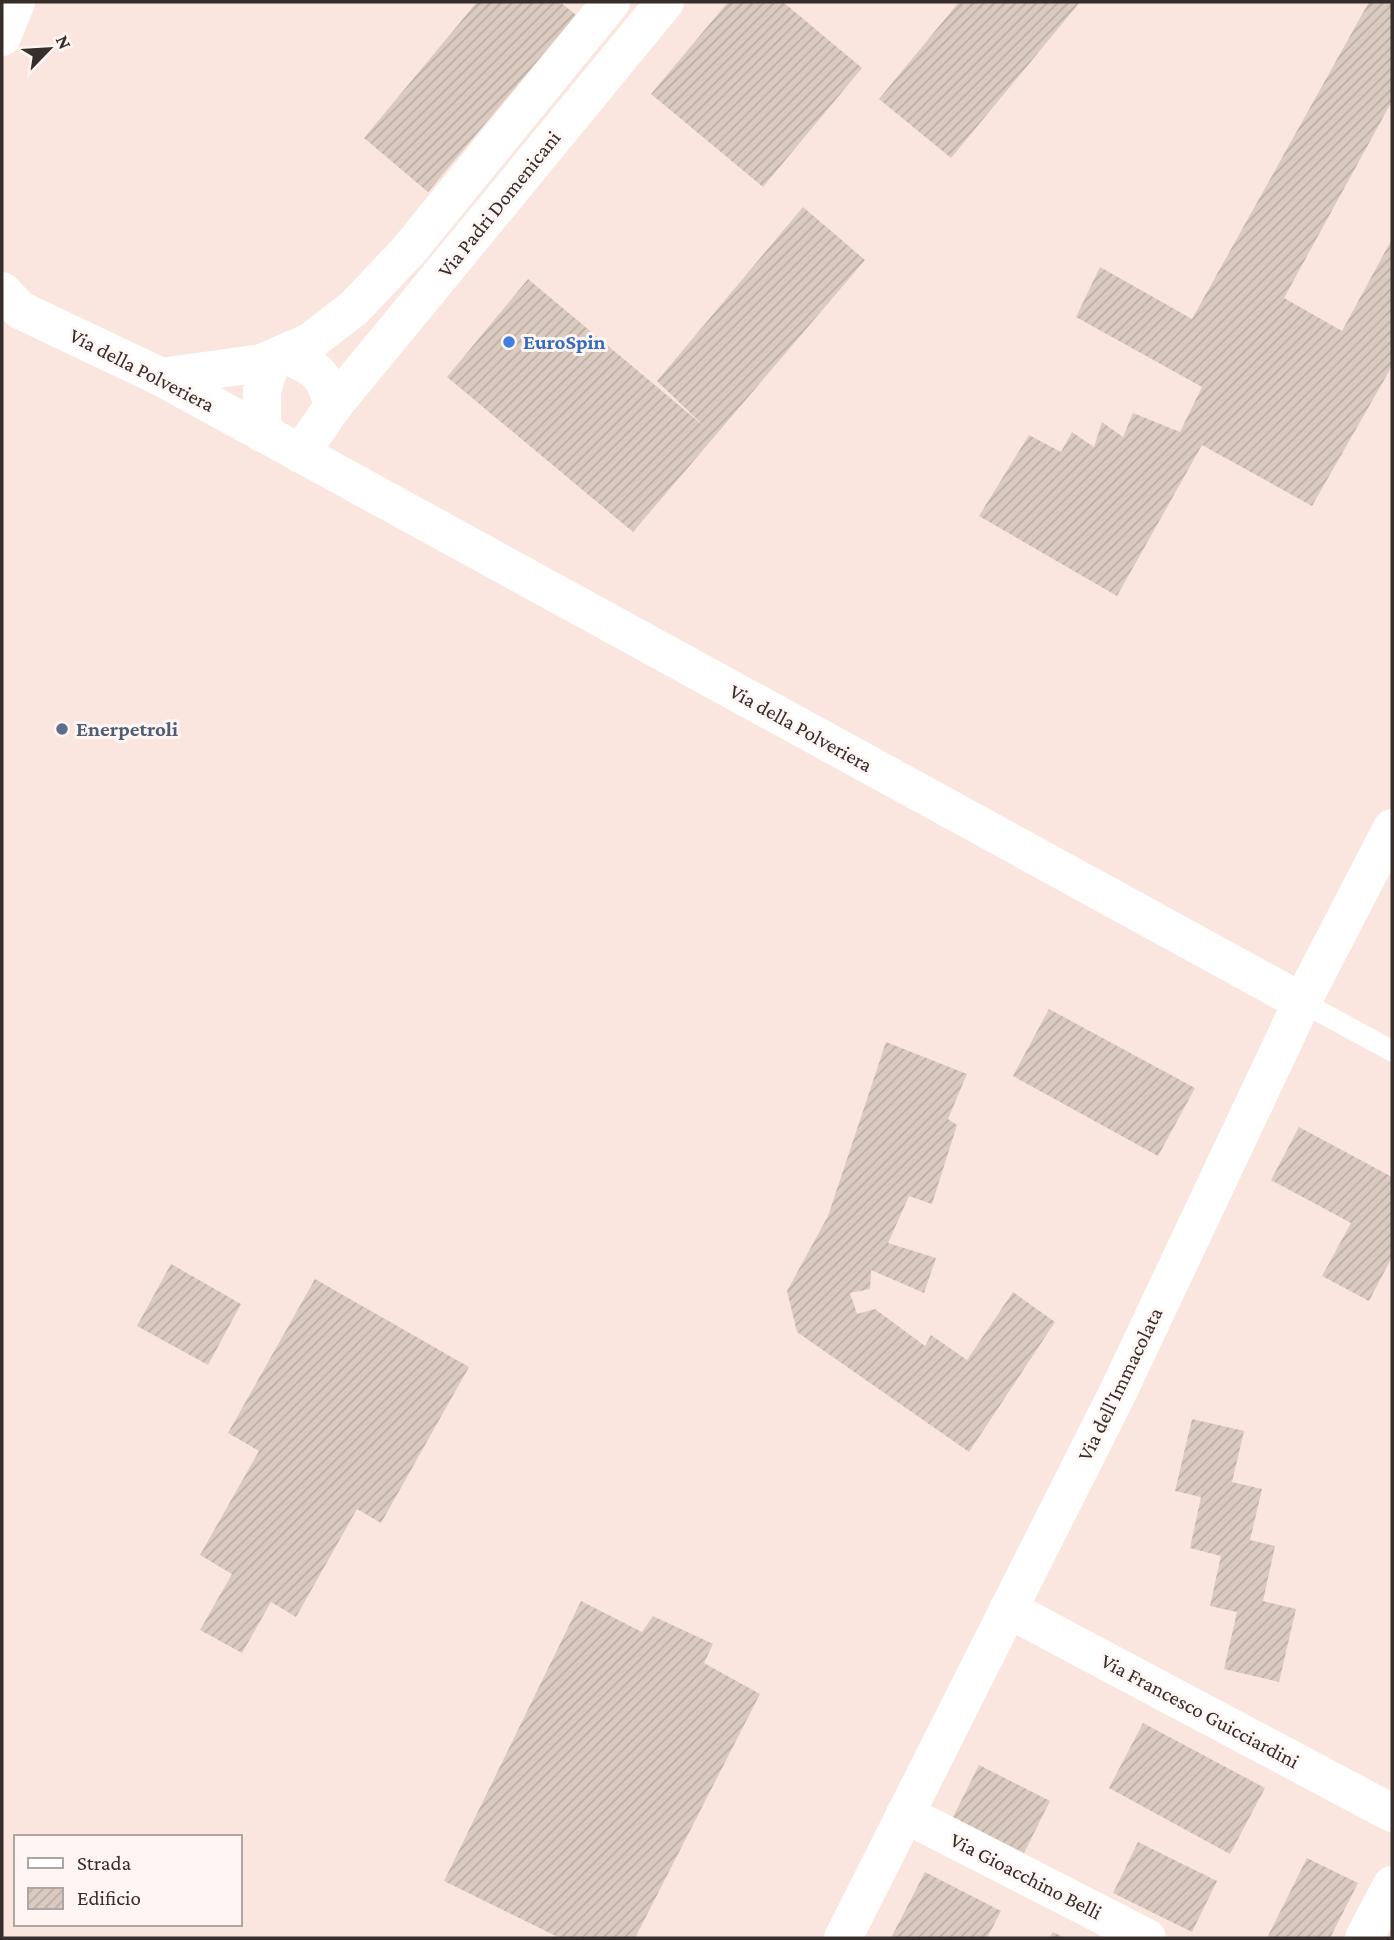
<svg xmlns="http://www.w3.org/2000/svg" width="1394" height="1940" viewBox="0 0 1394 1940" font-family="'Crimson Pro',serif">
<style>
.building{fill:url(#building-hatch)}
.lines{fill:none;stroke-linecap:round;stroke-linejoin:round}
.service{stroke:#fff;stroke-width:21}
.minor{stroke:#fff;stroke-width:38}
.tertiary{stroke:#fff;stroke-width:38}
.shop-dot{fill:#3f7fe0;stroke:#fff6f4;stroke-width:2.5}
.service-dot{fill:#5c6f8a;stroke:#fff6f4;stroke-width:2.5}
.labels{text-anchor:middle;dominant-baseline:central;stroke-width:6;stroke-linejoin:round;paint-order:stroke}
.street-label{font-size:21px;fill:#352e2b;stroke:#fff6f4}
.shop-label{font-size:21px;font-weight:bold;fill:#366cbe;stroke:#fff6f4;text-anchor:start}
.service-label{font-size:21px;font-weight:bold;fill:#4e5e75;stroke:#fff6f4;text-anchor:start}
</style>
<defs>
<pattern id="building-hatch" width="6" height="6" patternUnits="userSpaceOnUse" patternTransform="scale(1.75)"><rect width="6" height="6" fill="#dacabf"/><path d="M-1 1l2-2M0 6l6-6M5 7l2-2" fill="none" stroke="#bcaea4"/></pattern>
</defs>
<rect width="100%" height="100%" fill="#fae6df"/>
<g class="building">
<path d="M477,2H560L576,15L428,192L364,138Z"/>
<path d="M728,2H783L862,68L763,187L651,94Z"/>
<path d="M959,2H1080L951,158L879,99Z"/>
<path d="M1369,2H1392V101L1284,298L1342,331L1392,239V366L1312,506L1202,445L1117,596L979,516L1029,435L1061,452L1072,432L1094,447L1102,422L1123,437L1133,413L1180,432L1202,387L1076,317L1100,267L1192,319Z"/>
<path d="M803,207L865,260L633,532L447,377L528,279L705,427L657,381Z"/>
<path d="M1049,1009L1195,1088L1158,1156L1013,1076Z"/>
<path d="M886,1042L967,1074L948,1119L957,1125L932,1204L909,1196L888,1243L936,1258L924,1293L871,1270L870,1289L850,1293L857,1314L875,1309L925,1346L931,1335L967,1360L1013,1292L1055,1322L969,1452L797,1332L787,1291L828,1216Z"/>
<path d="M1299,1127L1392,1177V1257L1369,1301L1322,1276L1351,1223L1271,1180Z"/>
<path d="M171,1264L241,1304L208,1365L137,1326Z"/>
<path d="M315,1279L469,1367L381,1523L357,1509L296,1617L271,1602L242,1653L200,1630L232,1574L200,1555L259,1451L228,1433Z"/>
<path d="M1192,1419L1244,1431L1232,1482L1262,1489L1250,1540L1275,1546L1263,1601L1296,1609L1279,1682L1224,1669L1237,1612L1210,1606L1221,1556L1190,1548L1201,1497L1175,1491Z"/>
<path d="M581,1601L642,1632L653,1616L713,1644L704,1663L760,1694L635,1938H560L444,1881Z"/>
<path d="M1143,1723L1265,1788L1230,1854L1109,1788Z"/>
<path d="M979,1765L1050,1801L1024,1853L953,1817Z"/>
<path d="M1138,1842L1217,1881L1192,1932L1113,1893Z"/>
<path d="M1307,1858L1358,1883L1330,1938H1267Z"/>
<path d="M925,1872L1001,1911L987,1938H891Z"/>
<path d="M1053,1932L1065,1938H1049Z"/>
</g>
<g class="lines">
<path class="service" d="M1302,1002L1392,1051"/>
<g class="minor">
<path d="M2,291L20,310L161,377L1302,1002"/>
<path d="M283,354C314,366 325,373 333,406"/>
<path d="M161,377L262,363L310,342L354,308L408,251L611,2"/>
<path d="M262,433V391L272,359"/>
<path d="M300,454L333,406L665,2"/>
<path d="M1008,1609L1392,1813"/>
<path d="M905,1814L1147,1938"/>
<path d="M843,1938L1119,1390L1302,1002L1392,828"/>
<path d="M1364,1938L1392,1885"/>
</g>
<path class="tertiary" d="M2,37L16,2"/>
</g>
<circle class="shop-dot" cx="509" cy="342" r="7"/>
<circle class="service-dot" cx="62" cy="729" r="7"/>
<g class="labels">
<g class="street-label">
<text transform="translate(499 204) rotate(-51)">Via Padri Domenicani</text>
<text transform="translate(142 370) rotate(27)">Via della Polveriera</text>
<text transform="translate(801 728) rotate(29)">Via della Polveriera</text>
<text transform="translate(1120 1384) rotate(-64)">Via dell'Immacolata</text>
<text transform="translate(1200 1711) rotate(28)">Via Francesco Guicciardini</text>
<text transform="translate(1026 1876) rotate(27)">Via Gioacchino Belli</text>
</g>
<g class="shop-label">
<text x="523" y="342">EuroSpin</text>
</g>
<g class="service-label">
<text x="76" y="729">Enerpetroli</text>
</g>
</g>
<rect width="1394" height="1940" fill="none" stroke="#352e2b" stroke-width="7"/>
<rect x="14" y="1835" width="228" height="91" fill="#fff6f4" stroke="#aea6a4" stroke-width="2"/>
<rect x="28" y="1858" width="35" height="10" fill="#ffffff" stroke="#aea6a4" stroke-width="2"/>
<text x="77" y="1870" font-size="21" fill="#352e2b">Strada</text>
<rect x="28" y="1888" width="35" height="21" fill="url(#building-hatch)" stroke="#aea6a4" stroke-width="2"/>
<text x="77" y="1905" font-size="21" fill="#352e2b">Edificio</text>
<g transform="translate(49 49) rotate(65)" stroke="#fff6f4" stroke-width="5" paint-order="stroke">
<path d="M0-5L12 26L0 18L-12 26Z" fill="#352e2b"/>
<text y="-10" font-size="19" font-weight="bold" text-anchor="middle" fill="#352e2b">N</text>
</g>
</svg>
